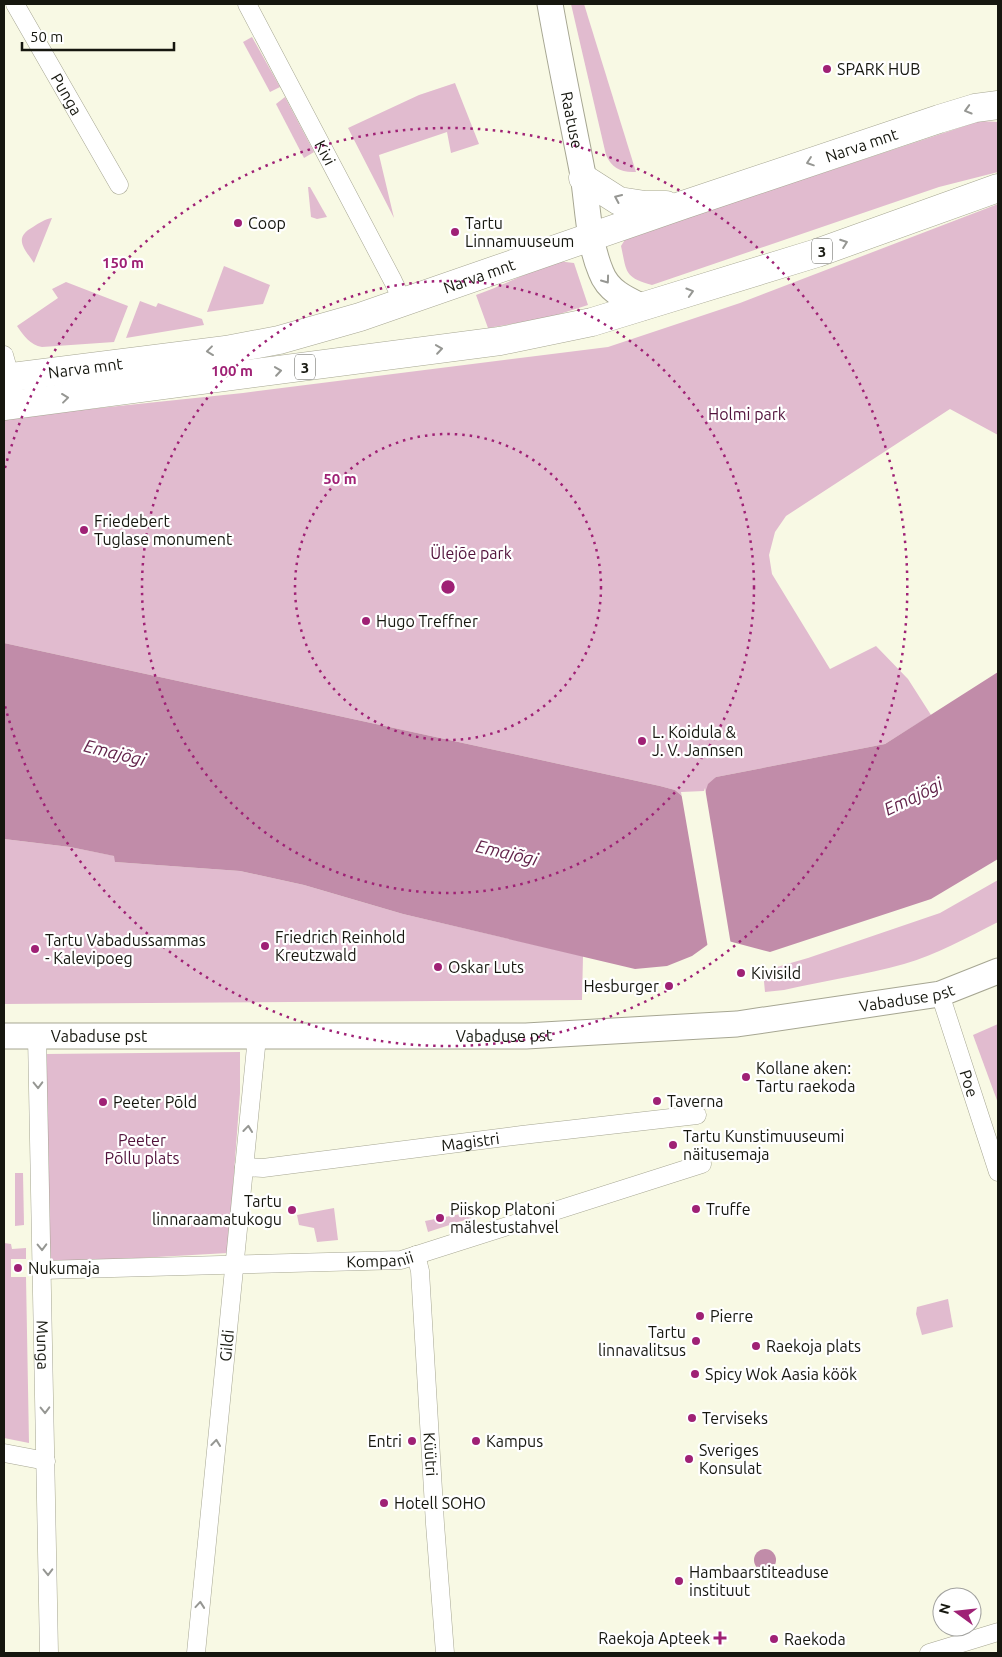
<svg xmlns="http://www.w3.org/2000/svg" width="1002" height="1657" viewBox="0 0 1002 1657" font-family="Ubuntu,sans-serif">
<style>
.green{fill:#e1bbcf}
.water{fill:#c18ca9}
.pier{fill:#f8f9e4}
.lines{fill:none;stroke-linecap:round;stroke-linejoin:round}
.street-casing{stroke:#a6a692;stroke-width:19}
.secondary-casing{stroke:#a6a692;stroke-width:27}
.highway-casing{stroke:#a6a692;stroke-width:29}
.street{stroke:#fff;stroke-width:18}
.secondary{stroke:#fff;stroke-width:25}
.highway{stroke:#fff;stroke-width:28}
.oneway{stroke:#969793}
.ring{fill:none;stroke:#9f2175;stroke-width:2.5;stroke-dasharray:2.5 5}
.poi-dot{fill:#9f2175;stroke:#fff;stroke-width:2}
.labels{text-anchor:middle;dominant-baseline:central;stroke-width:4.5;stroke-linejoin:round;paint-order:stroke}
.shield{fill:#fff;stroke:#5c5d57;stroke-width:1}
.shield-label{font-size:15px;font-weight:bold;fill:#16170f}
.poi-label{font-size:16px;fill:#16170f;stroke:#fff;text-anchor:start}
.street-label{font-size:16px;fill:#16170f;stroke:#fff}
.park-label{font-size:16px;fill:#51123b;stroke:#fff}
.water-label{font-size:18px;font-style:italic;fill:#63244b;stroke:#fff}
.centre{fill:#9f2175;stroke:#fff;stroke-width:2.5}
.ring-label{font-size:15px;text-anchor:middle;font-weight:bold;fill:#9f2175;stroke:#fff;stroke-width:4.5;stroke-linejoin:round;paint-order:stroke}
</style>
<rect width="100%" height="100%" fill="#f8f9e4"/>
<g class="green">
<path d="M571,4H584L636,172C621,173 612,168 606,155Z"/>
<path d="M252,37L280,87L270,92L243,42Z"/>
<path d="M455,83L479,144L451,153L447,132L379,155L394,218L348,128L419,95Z"/>
<path d="M285,97L314,152L304,158L276,104Z"/>
<path d="M980,121L998,122V172L939,187L652,285C624,277 627,273 621,246L626,238Z"/>
<path d="M308,187H310L327,217L317,219L311,217Z"/>
<path d="M998,204V435L950,409L786,516L775,532L769,555L772,574L830,669L876,646L908,679L931,715L885,744L716,777L706,793L682,796L675,790L660,786L4,643V418L243,393L608,347L740,303Z"/>
<path d="M52,218L34,263C24,248 13,238 33,227C39,223 45,219 52,218Z"/>
<path d="M557,261L574,263L588,305L547,318L488,328L476,295C504,285 529,272 557,261Z"/>
<path d="M224,266L270,285L263,304L207,312Z"/>
<path d="M66,282L128,306L114,342L42,347C30,345 24,336 17,326L58,298L52,289Z"/>
<path d="M140,301L156,307L158,303L202,319L204,325L126,338Z"/>
<path d="M4,839L70,847L115,856V862L240,871L304,885L403,914L583,956L582,1000L4,1004Z"/>
<path d="M998,880V922C968,937 936,955 904,964C864,975 823,981 784,990L765,992L763,971L808,958L940,913Z"/>
<path d="M998,1024V1103L973,1035Z"/>
<path d="M240,1052V1093L228,1253L50,1263L46,1054Z"/>
<path d="M15,1173H23L24,1225L15,1226Z"/>
<path d="M334,1208L338,1240L317,1242L314,1228L299,1225L297,1215Z"/>
<path d="M470,1212L471,1218L428,1232L425,1221Z"/>
<path d="M4,1243L11,1244L12,1249L26,1248V1259H11V1277H26L29,1443L4,1438Z"/>
<path d="M948,1299L953,1327L922,1335L916,1314L917,1307Z"/>
</g>
<g class="water">
<path d="M4,643L660,786L675,790L682,796L705,793L708,784L716,777L885,744L998,672V859L931,899L770,952L717,938L692,956L667,966L635,969L403,914L304,885L240,871L115,862L114,856L70,847L4,839Z"/>
<circle cx="765" cy="1560" r="11"/>
</g>
<path class="pier" d="M705,788L731,945L717,941L708,948L681,792L704,791Z"/>
<g class="lines">
<g class="street-casing">
<g id="street">
<path id="s1" d="M15,4L119,185"/>
<path id="s2" d="M247,4L393,281L403,302"/>
<path d="M4,355L13,387"/>
<path id="s3" d="M940,994L998,1172"/>
<path id="s4" d="M37,1036L49,1653"/>
<path id="s5" d="M244,1167L263,1168L522,1135L697,1115"/>
<path id="s6" d="M416,1255L420,1271L435,1524L445,1653"/>
<path id="s7" d="M42,1270L401,1260L702,1164"/>
<path d="M4,1453L46,1461"/>
<path id="s8" d="M196,1653L257,1037"/>
<path d="M929,1653L998,1632"/>
</g>
</g>
<g class="secondary-casing">
<g id="secondary">
<path id="s9" d="M550,4C560,61 572,118 583,175C588,207 588,241 601,272C608,291 626,299 643,307"/>
<path id="s10" d="M4,1036H526L701,1026L737,1024L940,994L998,971"/>
</g>
</g>
<g class="highway-casing">
<g id="highway">
<path d="M583,178L619,201L645,205H666"/>
<path id="s11" d="M4,378L226,350L279,340L360,317L683,205L939,119L975,108L998,105"/>
<path d="M4,406L500,341L592,322L817,253L998,188"/>
</g>
</g>
<use href="#street" class="street"/>
<use href="#secondary" class="secondary"/>
<use href="#highway" class="highway"/>
</g>
<defs><path id="oneway-chevron" d="M-2-3.5L2.5 0L-2 3.5" fill="none" stroke-width="1.6" stroke-linecap="round" stroke-linejoin="round" transform="scale(1.25)"/></defs>
<g class="oneway">
<use href="#oneway-chevron" transform="translate(968 110) rotate(164)"/>
<use href="#oneway-chevron" transform="translate(810 162) rotate(161)"/>
<use href="#oneway-chevron" transform="translate(618 198) rotate(-156)"/>
<use href="#oneway-chevron" transform="translate(844 243) rotate(-20)"/>
<use href="#oneway-chevron" transform="translate(606 280) rotate(54)"/>
<use href="#oneway-chevron" transform="translate(690 292) rotate(-17)"/>
<use href="#oneway-chevron" transform="translate(439 349) rotate(-8)"/>
<use href="#oneway-chevron" transform="translate(210 351) rotate(173)"/>
<use href="#oneway-chevron" transform="translate(278 371) rotate(-8)"/>
<use href="#oneway-chevron" transform="translate(65 398) rotate(-7)"/>
<use href="#oneway-chevron" transform="translate(38 1085) rotate(89)"/>
<use href="#oneway-chevron" transform="translate(248 1129) rotate(-84)"/>
<use href="#oneway-chevron" transform="translate(42 1247) rotate(89)"/>
<use href="#oneway-chevron" transform="translate(45 1410) rotate(89)"/>
<use href="#oneway-chevron" transform="translate(216 1443) rotate(-84)"/>
<use href="#oneway-chevron" transform="translate(48 1572) rotate(89)"/>
<use href="#oneway-chevron" transform="translate(200 1605) rotate(-85)"/>
</g>
<g class="ring">
<circle cx="448" cy="587" r="153"/>
<circle cx="448" cy="587" r="306"/>
<path d="M5 468A459 459 0 1 1 5 706"/>
</g>
<g class="poi-dot">
<circle cx="827" cy="69" r="5"/>
<circle cx="238" cy="223" r="5"/>
<circle cx="455" cy="232" r="5"/>
<circle cx="84" cy="530" r="5"/>
<circle cx="366" cy="621" r="5"/>
<circle cx="642" cy="741" r="5"/>
<circle cx="265" cy="946" r="5"/>
<circle cx="35" cy="949" r="5"/>
<circle cx="438" cy="967" r="5"/>
<circle cx="741" cy="973" r="5"/>
<circle cx="669" cy="986" r="5"/>
<circle cx="746" cy="1077" r="5"/>
<circle cx="657" cy="1101" r="5"/>
<circle cx="103" cy="1102" r="5"/>
<circle cx="673" cy="1145" r="5"/>
<circle cx="696" cy="1209" r="5"/>
<circle cx="292" cy="1210" r="5"/>
<circle cx="440" cy="1218" r="5"/>
<circle cx="18" cy="1268" r="5"/>
<circle cx="700" cy="1316" r="5"/>
<circle cx="696" cy="1341" r="5"/>
<circle cx="756" cy="1346" r="5"/>
<circle cx="695" cy="1374" r="5"/>
<circle cx="692" cy="1418" r="5"/>
<circle cx="412" cy="1441" r="5"/>
<circle cx="476" cy="1441" r="5"/>
<circle cx="689" cy="1459" r="5"/>
<circle cx="384" cy="1503" r="5"/>
<circle cx="679" cy="1581" r="5"/>
<path d="M717.5 1630.5h5v5h5v5h-5v5h-5v-5h-5v-5h5z"/>
<circle cx="774" cy="1639" r="5"/>
</g>
<g class="labels">
<g class="shield">
<rect x="812" y="238.5" width="20" height="25" rx="4"/>
<rect x="295" y="354.5" width="20" height="25" rx="4"/>
</g>
<g class="shield-label">
<text x="822" y="251">3</text>
<text x="305" y="367">3</text>
</g>
<g class="poi-label">
<text x="837" y="69">SPARK HUB</text>
<text x="248" y="223">Coop</text>
<text x="465" y="223">Tartu<tspan x="465" dy="18">Linnamuuseum</tspan></text>
<text x="94" y="521">Friedebert<tspan x="94" dy="18">Tuglase monument</tspan></text>
<text x="376" y="621">Hugo Treffner</text>
<text x="652" y="732">L. Koidula &amp;<tspan x="652" dy="18">J. V. Jannsen</tspan></text>
<text x="275" y="937">Friedrich Reinhold<tspan x="275" dy="18">Kreutzwald</tspan></text>
<text x="45" y="940">Tartu Vabadussammas<tspan x="45" dy="18">- Kalevipoeg</tspan></text>
<text x="448" y="967">Oskar Luts</text>
<text x="751" y="973">Kivisild</text>
<text x="659" y="986" text-anchor="end">Hesburger</text>
<text x="756" y="1068">Kollane aken:<tspan x="756" dy="18">Tartu raekoda</tspan></text>
<text x="667" y="1101">Taverna</text>
<text x="113" y="1102">Peeter Põld</text>
<text x="683" y="1136">Tartu Kunstimuuseumi<tspan x="683" dy="18">näitusemaja</tspan></text>
<text x="282" y="1201" text-anchor="end">Tartu<tspan x="282" dy="18">linnaraamatukogu</tspan></text>
<text x="450" y="1209">Piiskop Platoni<tspan x="450" dy="18">mälestustahvel</tspan></text>
<text x="706" y="1209">Truffe</text>
<text x="28" y="1268">Nukumaja</text>
<text x="710" y="1316">Pierre</text>
<text x="686" y="1332" text-anchor="end">Tartu<tspan x="686" dy="18">linnavalitsus</tspan></text>
<text x="766" y="1346">Raekoja plats</text>
<text x="705" y="1374">Spicy Wok Aasia köök</text>
<text x="702" y="1418">Terviseks</text>
<text x="402" y="1441" text-anchor="end">Entri</text>
<text x="486" y="1441">Kampus</text>
<text x="699" y="1450">Sveriges<tspan x="699" dy="18">Konsulat</tspan></text>
<text x="394" y="1503">Hotell SOHO</text>
<text x="689" y="1572">Hambaarstiteaduse<tspan x="689" dy="18">instituut</tspan></text>
<text x="710" y="1638" text-anchor="end">Raekoja Apteek</text>
<text x="784" y="1639">Raekoda</text>
</g>
<g class="street-label">
<text stroke="none"><textPath href="#s1" startOffset="104">Punga</textPath></text>
<text stroke="none"><textPath href="#s9" startOffset="118">Raatuse</textPath></text>
<text stroke="none"><textPath href="#s11" startOffset="892">Narva mnt</textPath></text>
<text stroke="none"><textPath href="#s2" startOffset="168">Kivi</textPath></text>
<text stroke="none"><textPath href="#s11" startOffset="488">Narva mnt</textPath></text>
<text stroke="none"><textPath href="#s11" startOffset="82">Narva mnt</textPath></text>
<text stroke="none"><textPath href="#s10" startOffset="905">Vabaduse pst</textPath></text>
<text stroke="none"><textPath href="#s10" startOffset="500">Vabaduse pst</textPath></text>
<text stroke="none"><textPath href="#s10" startOffset="95">Vabaduse pst</textPath></text>
<text stroke="none"><textPath href="#s3" startOffset="94">Poe</textPath></text>
<text stroke="none"><textPath href="#s5" startOffset="228">Magistri</textPath></text>
<text stroke="none"><textPath href="#s7" startOffset="338">Kompanii</textPath></text>
<text stroke="none"><textPath href="#s4" startOffset="309">Munga</textPath></text>
<text stroke="none"><textPath href="#s8" startOffset="309">Gildi</textPath></text>
<text stroke="none"><textPath href="#s6" startOffset="200">Küütri</textPath></text>
</g>
<g class="park-label">
<text x="747" y="414">Holmi park</text>
<text x="471" y="553">Ülejõe park</text>
<text x="142" y="1140">Peeter<tspan x="142" dy="18">Põllu plats</tspan></text>
</g>
<g class="water-label">
<text transform="translate(115 752) rotate(14)">Emajõgi</text>
<text transform="translate(913 796) rotate(-26)">Emajõgi</text>
<text transform="translate(507 852) rotate(13)">Emajõgi</text>
</g>
</g>
<circle cx="448" cy="587" r="8" class="centre"/>
<g class="ring-label">
<text x="123" y="268">150 m</text>
<text x="232" y="376">100 m</text>
<text x="340" y="484">50 m</text>
</g>
<rect width="1002" height="1657" fill="none" stroke="#16170f" stroke-width="10"/>
<g transform="translate(957 1612) rotate(285)"><circle r="24" fill="#ffffff" stroke="#a2a29f"/>
<path d="M0-4L9 19L0 12L-9 19Z" fill="#9f2175"/>
<text y="-8" font-size="14" font-weight="bold" text-anchor="middle" fill="#16170f">N</text>
</g>
<path d="M22 42v8h152v-8" fill="none" stroke="#16170f" stroke-width="2.5"/>
<text x="30" y="42" font-size="15" fill="#16170f" stroke="#ffffff" stroke-width="4" paint-order="stroke">50 m</text>
</svg>
